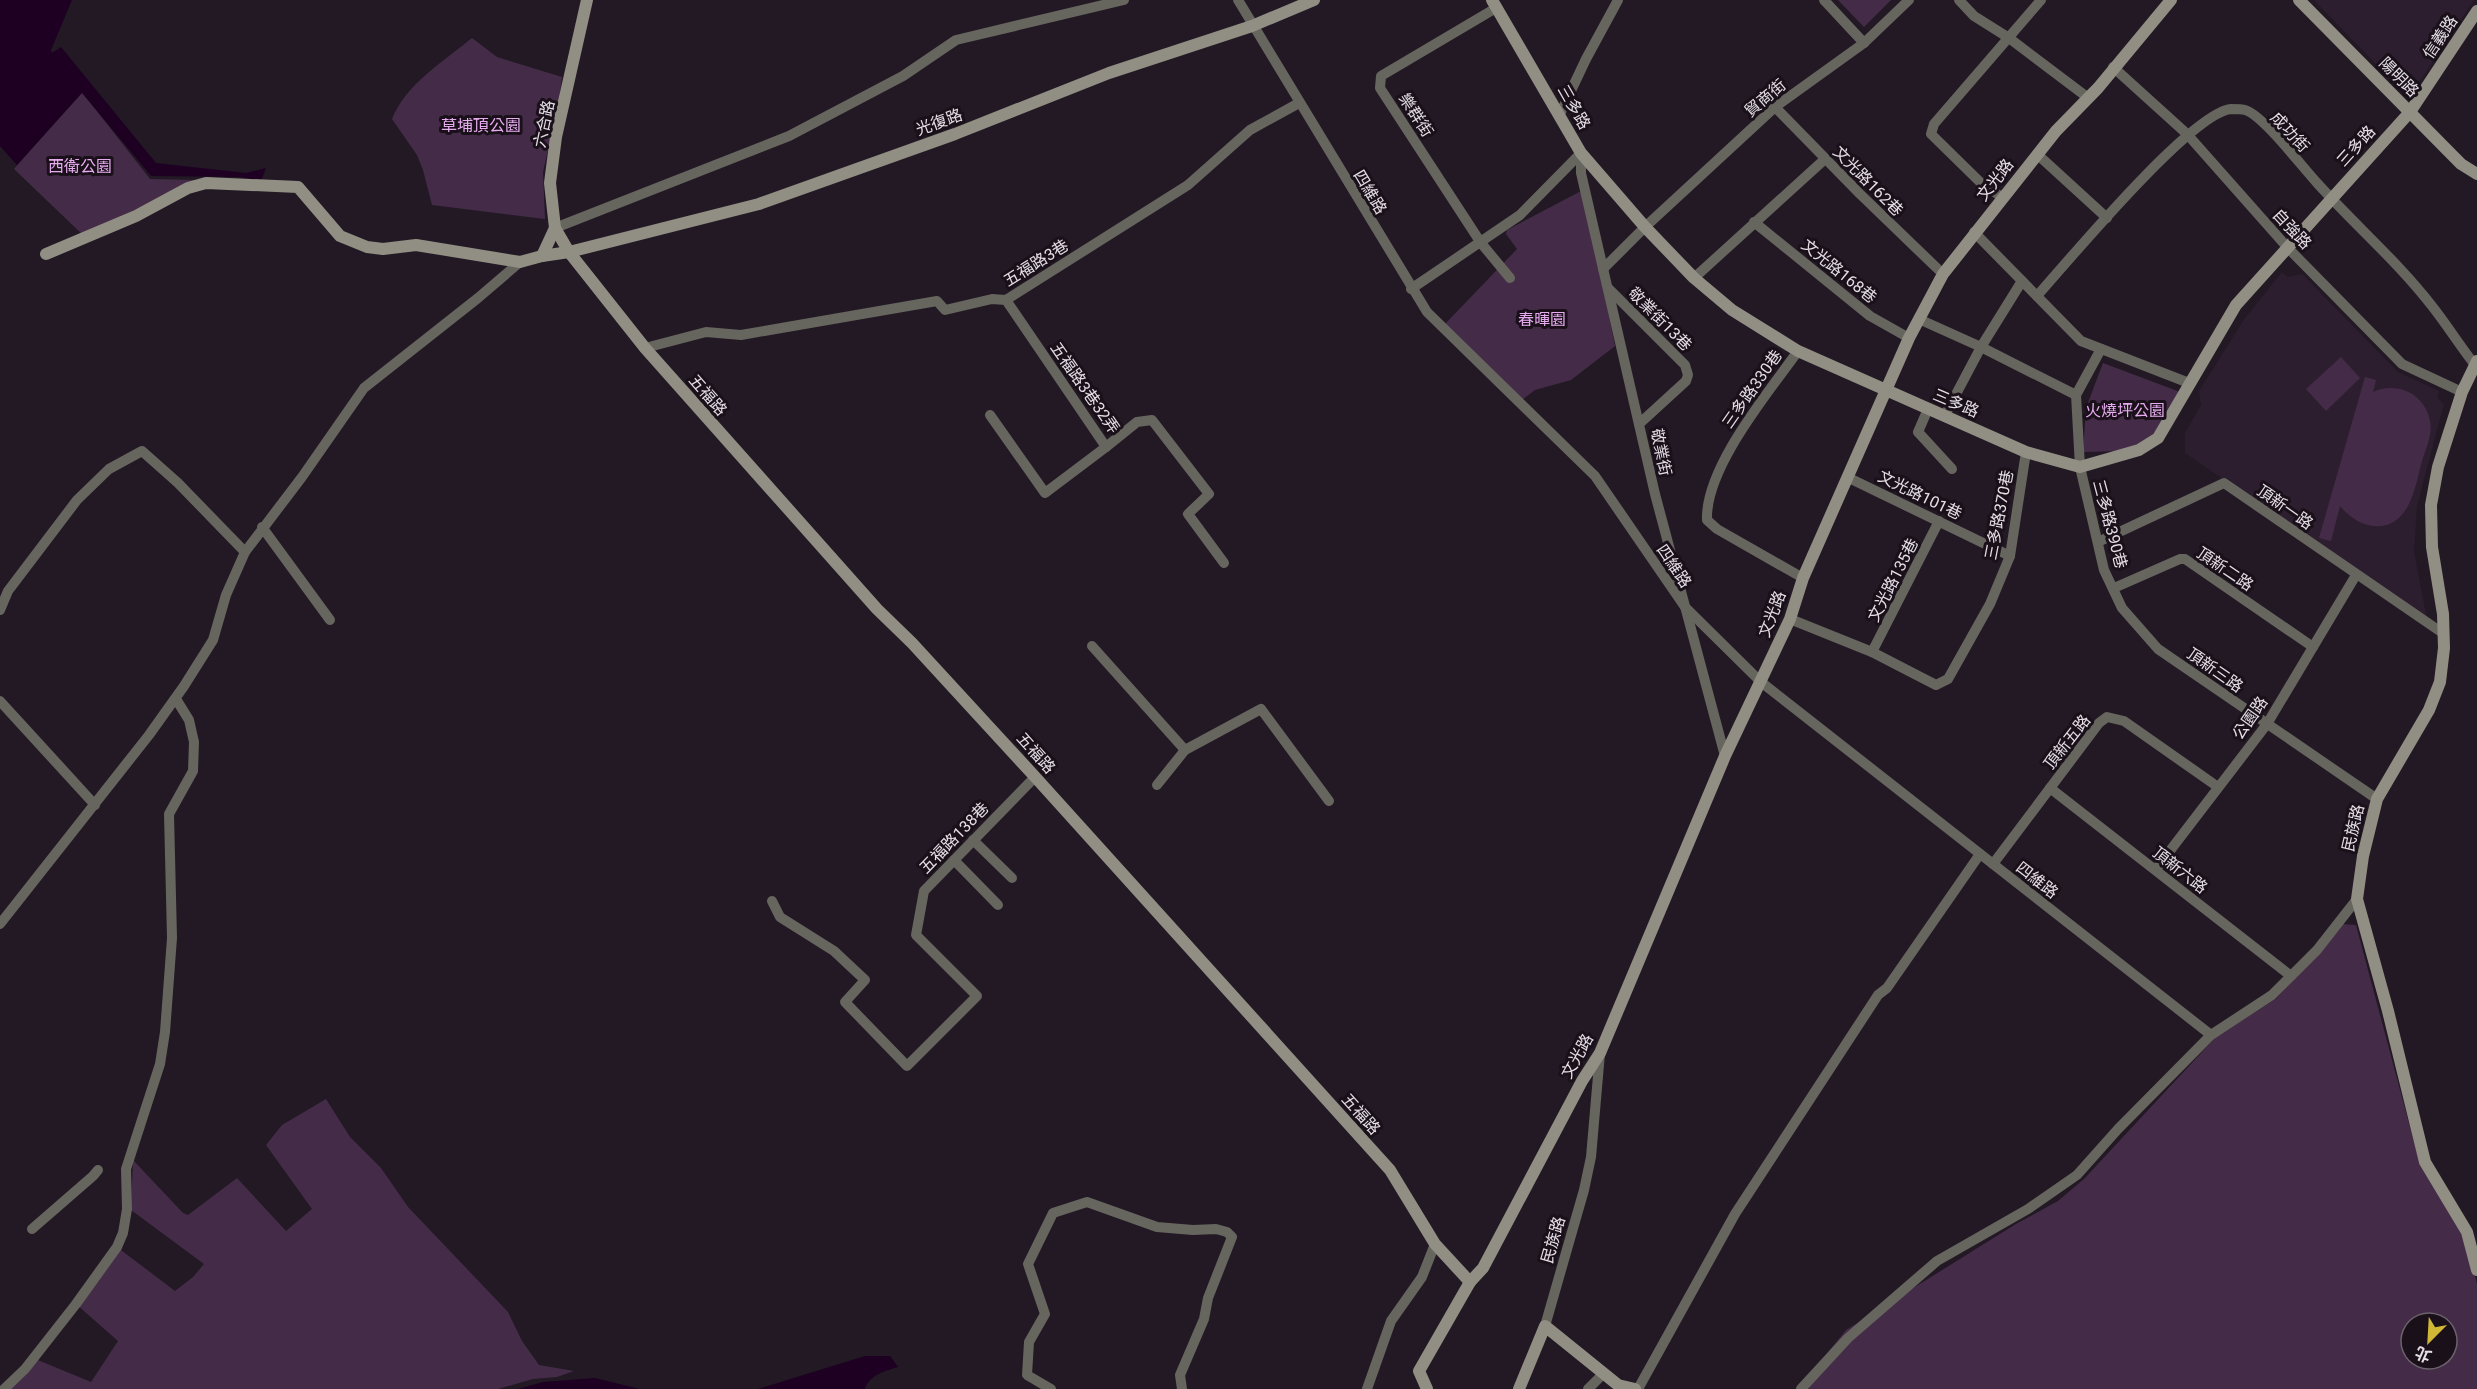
<svg xmlns="http://www.w3.org/2000/svg" width="2477" height="1389" viewBox="0 0 2477 1389" font-family="Roboto,'Noto Sans TC',sans-serif">
<style>
.built{fill:#2c1e2e}
.green{fill:#442c48;fill-rule:evenodd}
.water{fill:#1d0022}
.lines{fill:none;stroke-linecap:round;stroke-linejoin:round}
.street{stroke:#66655e;stroke-width:10}
.secondary{stroke:#918f83;stroke-width:12}
.labels{text-anchor:middle;dominant-baseline:central;stroke-width:6;stroke-linejoin:round;paint-order:stroke}
.street-label{font-size:16px;fill:#e5dee6;stroke:#19101a}
.park-label{font-size:16px;fill:#e7acf0;stroke:#19101a}
</style>
<rect width="100%" height="100%" fill="#221924"/>
<g class="built">
<path d="M2314,0H2474L2412,93L2405,94Z"/>
<path d="M2282,272L2288,277L2302,274L2398,372L2439,391L2437,398L2444,404L2417,506L2414,552L2427,619L2185,453V433L2201,405L2199,391L2245,318Z"/>
</g>
<g class="green">
<path d="M1838,0H1891L1864,27Z"/>
<path d="M472,38L497,57L562,77L558,106L543,172L545,219L432,205L423,170L417,155L392,119C406,84 444,61 472,38Z"/>
<path d="M82,92L150,179L196,180L83,235L14,169Z"/>
<path d="M1583,190L1615,346L1571,380L1535,390L1522,400L1445,324L1517,249L1506,234L1507,230Z"/>
<path d="M2341,357L2360,378L2326,411L2306,389Z"/>
<path d="M2103,363L2180,392L2156,432L2129,451L2083,452L2086,408Z"/>
<path d="M2365,377L2376,380L2373,392C2397,381 2425,394 2430,421C2433,433 2426,449 2422,461C2418,476 2415,492 2408,506C2391,537 2359,529 2340,506L2331,541L2319,538Z"/>
<path d="M2342,924L2356,925L2419,1161L2464,1232L2477,1284V1389H1809L1802,1384L1846,1330L2016,1224L2058,1201L2084,1179L2216,1037L2277,998ZM2411,1323H2447V1359H2411Z"/>
<path d="M326,1099L350,1137L381,1168L408,1207L508,1312L522,1341L539,1365L574,1371L557,1377L533,1379L498,1389H3L33,1358L91,1382L118,1341L76,1304L117,1247L175,1291L193,1277L204,1264L131,1210L133,1160L183,1213L188,1215L237,1178L286,1231L312,1209L266,1145L282,1125Z"/>
</g>
<g class="water">
<path d="M0,0H72L51,50L52,53L61,47L156,163L246,173L266,168L261,181L239,177L151,176L82,93L17,165L0,146Z"/>
<path d="M865,1356H890L898,1367C885,1371 869,1375 865,1389H758Z"/>
<path d="M595,1378L640,1389H518L543,1382Z"/>
</g>
<g class="lines">
<g class="street">
<path d="M1238,0L1427,312L1595,476L1685,607L1761,682L2211,1035"/>
<path d="M1824,0L1864,43"/>
<path d="M1959,0L1974,16L2009,38L2087,97"/>
<path d="M1496,8L1381,76L1380,88L1481,243L1510,278"/>
<path d="M2113,67L2187,134L2287,247L2402,364L2462,392"/>
<path d="M1775,107L1860,194L1943,274"/>
<path d="M1560,114L1586,59L1618,0"/>
<path d="M1581,153V173L1655,494L1725,756"/>
<path d="M2037,154L2107,218"/>
<path d="M2003,198L1980,182L1931,134L1934,124L2041,0"/>
<path d="M1754,222L1870,316L1909,338"/>
<path d="M555,228L789,136L903,76L956,40L1124,0"/>
<path d="M1974,232L2081,341L2189,383"/>
<path d="M1603,269L1645,227L1775,107L1864,43L1909,0"/>
<path d="M1694,278L1825,159"/>
<path d="M1608,288L1685,365L1688,375L1686,381L1639,424"/>
<path d="M1411,289L1520,215L1581,153"/>
<path d="M2037,296C2069,260 2191,113 2231,109C2235,109 2242,109 2245,110C2263,115 2303,168 2318,184C2355,225 2398,262 2432,306C2447,325 2460,346 2475,365"/>
<path d="M1006,300L1106,447L1137,422L1152,420L1209,494L1188,514L1224,563"/>
<path d="M1921,320L1981,347L2076,395"/>
<path d="M645,348L706,332L741,335L937,301L945,310L992,299L1006,300L1188,185L1250,130L1299,103"/>
<path d="M2101,349L2076,395L2080,467L2104,570L2122,608L2158,649L2377,799"/>
<path d="M1798,351C1768,393 1705,468 1707,520L1717,529L1803,578"/>
<path d="M1928,409L1918,432L1952,469"/>
<path d="M990,415L1045,493L1106,447"/>
<path d="M1945,415L1981,347L2022,281"/>
<path d="M1849,478L2010,556"/>
<path d="M262,527L330,620"/>
<path d="M2098,542L2224,483L2444,634"/>
<path d="M2114,588L2180,559H2185L2313,647"/>
<path d="M0,610L8,591L77,500L109,469L142,451L178,483L245,552"/>
<path d="M1790,619L1872,652L1936,685L1948,679L1990,604L2010,556L2026,452"/>
<path d="M1092,646L1185,750"/>
<path d="M1872,652L1939,521"/>
<path d="M0,701L95,805"/>
<path d="M1157,785L1185,750L1261,709L1329,801"/>
<path d="M2050,788L2291,976"/>
<path d="M973,840L1012,878"/>
<path d="M954,860L998,905"/>
<path d="M1993,864L2099,723L2107,717L2124,721L2218,787"/>
<path d="M2156,869L2267,724L2356,575"/>
<path d="M772,901L780,917L834,951L865,980L845,1002L907,1066L977,996L916,935L924,891L1035,777"/>
<path d="M0,924L149,735L184,686L213,640L226,595L245,552L302,477L364,388L478,298L520,262"/>
<path d="M32,1229L93,1176L98,1170"/>
<path d="M1545,1326L1584,1190L1591,1157L1600,1053"/>
<path d="M4,1389L25,1369L76,1304L117,1247L123,1233L127,1209L126,1169L160,1064L165,1032L172,938L169,814L193,771L194,742L189,720L176,699"/>
<path d="M1051,1389L1027,1375L1029,1342L1045,1314L1028,1264L1053,1213L1087,1202L1157,1227L1193,1230L1216,1229L1227,1232L1232,1237L1208,1298L1204,1319L1180,1375L1182,1389"/>
<path d="M1367,1389L1391,1321L1422,1277L1435,1244"/>
<path d="M1588,1389L1604,1373"/>
<path d="M1638,1389L1735,1214L1878,995L1887,988L1980,854"/>
<path d="M1801,1389L1848,1338L1937,1261L2028,1209L2077,1175L2118,1129L2211,1035L2272,995L2317,950L2357,899"/>
</g>
<g class="secondary">
<path d="M587,0L556,137L550,183L555,228L569,252L645,348L877,609L912,643L1037,779L1390,1170L1435,1244L1470,1282"/>
<path d="M1492,0L1581,153L1645,227L1694,278L1732,310L1798,351L2026,452L2080,467L2139,450L2158,438L2236,305L2410,112L2477,11"/>
<path d="M2299,0L2461,164L2477,174"/>
<path d="M46,254L136,216L188,188L206,183L298,187L340,236L367,247L383,249L416,245L520,262L542,256L569,252L759,204L955,134L1109,73L1252,26L1314,0"/>
<path d="M542,256L555,228"/>
<path d="M2477,361L2462,392L2438,467L2431,505L2432,547L2443,614L2444,648L2440,682L2429,710L2377,799L2363,856L2357,899L2388,1011L2425,1162L2467,1232L2477,1270"/>
<path d="M1427,1389L1419,1371L1470,1282L1483,1268L1582,1081L1600,1053L1725,756L1790,619L1803,578L1909,338L1943,274L2056,131L2098,88L2171,0"/>
<path d="M1519,1389L1545,1326L1618,1385L1635,1389"/>
</g>
</g>
<g class="labels">
<g class="street-label">
<text transform="translate(2440 37) rotate(-56)">信義路</text>
<text transform="translate(2399 77) rotate(45)">陽明路</text>
<text transform="translate(1765 98) rotate(-40)">貿商街</text>
<text transform="translate(1574 107) rotate(60)">三多路</text>
<text transform="translate(1416 115) rotate(57)">樂群街</text>
<text transform="translate(939 122) rotate(-20)">光復路</text>
<text transform="translate(544 124) rotate(-78)">六合路</text>
<text transform="translate(2290 132) rotate(47)">成功街</text>
<text transform="translate(2356 146) rotate(-48)">三多路</text>
<text transform="translate(1995 180) rotate(-52)">文光路</text>
<text transform="translate(1868 181) rotate(45)">文光路162巷</text>
<text transform="translate(1370 192) rotate(59)">四維路</text>
<text transform="translate(2292 229) rotate(47)">自強路</text>
<text transform="translate(1036 263) rotate(-32)">五福路3巷</text>
<text transform="translate(1839 271) rotate(39)">文光路168巷</text>
<text transform="translate(1660 319) rotate(45)">敬業街13巷</text>
<text transform="translate(1085 388) rotate(55)">五福路3巷32弄</text>
<text transform="translate(1752 389) rotate(-55)">三多路330巷</text>
<text transform="translate(708 395) rotate(49)">五福路</text>
<text transform="translate(1956 403) rotate(23)">三多路</text>
<text transform="translate(1661 452) rotate(78)">敬業街</text>
<text transform="translate(1920 495) rotate(26)">文光路101巷</text>
<text transform="translate(2285 507) rotate(35)">頂新一路</text>
<text transform="translate(1999 515) rotate(-79)">三多路370巷</text>
<text transform="translate(2110 524) rotate(75)">三多路390巷</text>
<text transform="translate(1674 566) rotate(56)">四維路</text>
<text transform="translate(2225 569) rotate(34)">頂新二路</text>
<text transform="translate(1893 580) rotate(-63)">文光路135巷</text>
<text transform="translate(1772 614) rotate(-69)">文光路</text>
<text transform="translate(2215 670) rotate(35)">頂新三路</text>
<text transform="translate(2250 718) rotate(-55)">公園路</text>
<text transform="translate(2067 742) rotate(-52)">頂新五路</text>
<text transform="translate(1036 753) rotate(48)">五福路</text>
<text transform="translate(2353 828) rotate(-77)">民族路</text>
<text transform="translate(954 838) rotate(-46)">五福路138巷</text>
<text transform="translate(2180 870) rotate(38)">頂新六路</text>
<text transform="translate(2037 880) rotate(38)">四維路</text>
<text transform="translate(1577 1056) rotate(-61)">文光路</text>
<text transform="translate(1361 1114) rotate(48)">五福路</text>
<text transform="translate(1553 1240) rotate(-74)">民族路</text>
</g>
<g class="park-label">
<text x="481" y="125">草埔頂公園</text>
<text x="80" y="166">西衛公園</text>
<text x="1542" y="319">春暉園</text>
<text x="2125" y="410">火燒坪公園</text>
</g>
</g>
<g transform="translate(2429 1341) rotate(204)"><circle r="28" fill="#19101a" stroke="#6b626c" stroke-width="1.5"/>
<path d="M0-4.5L10 22L0 15L-10 22Z" fill="#d0b736"/>
<text y="-9" font-size="16" font-weight="bold" text-anchor="middle" fill="#e5dee6">北</text>
</g>
</svg>
